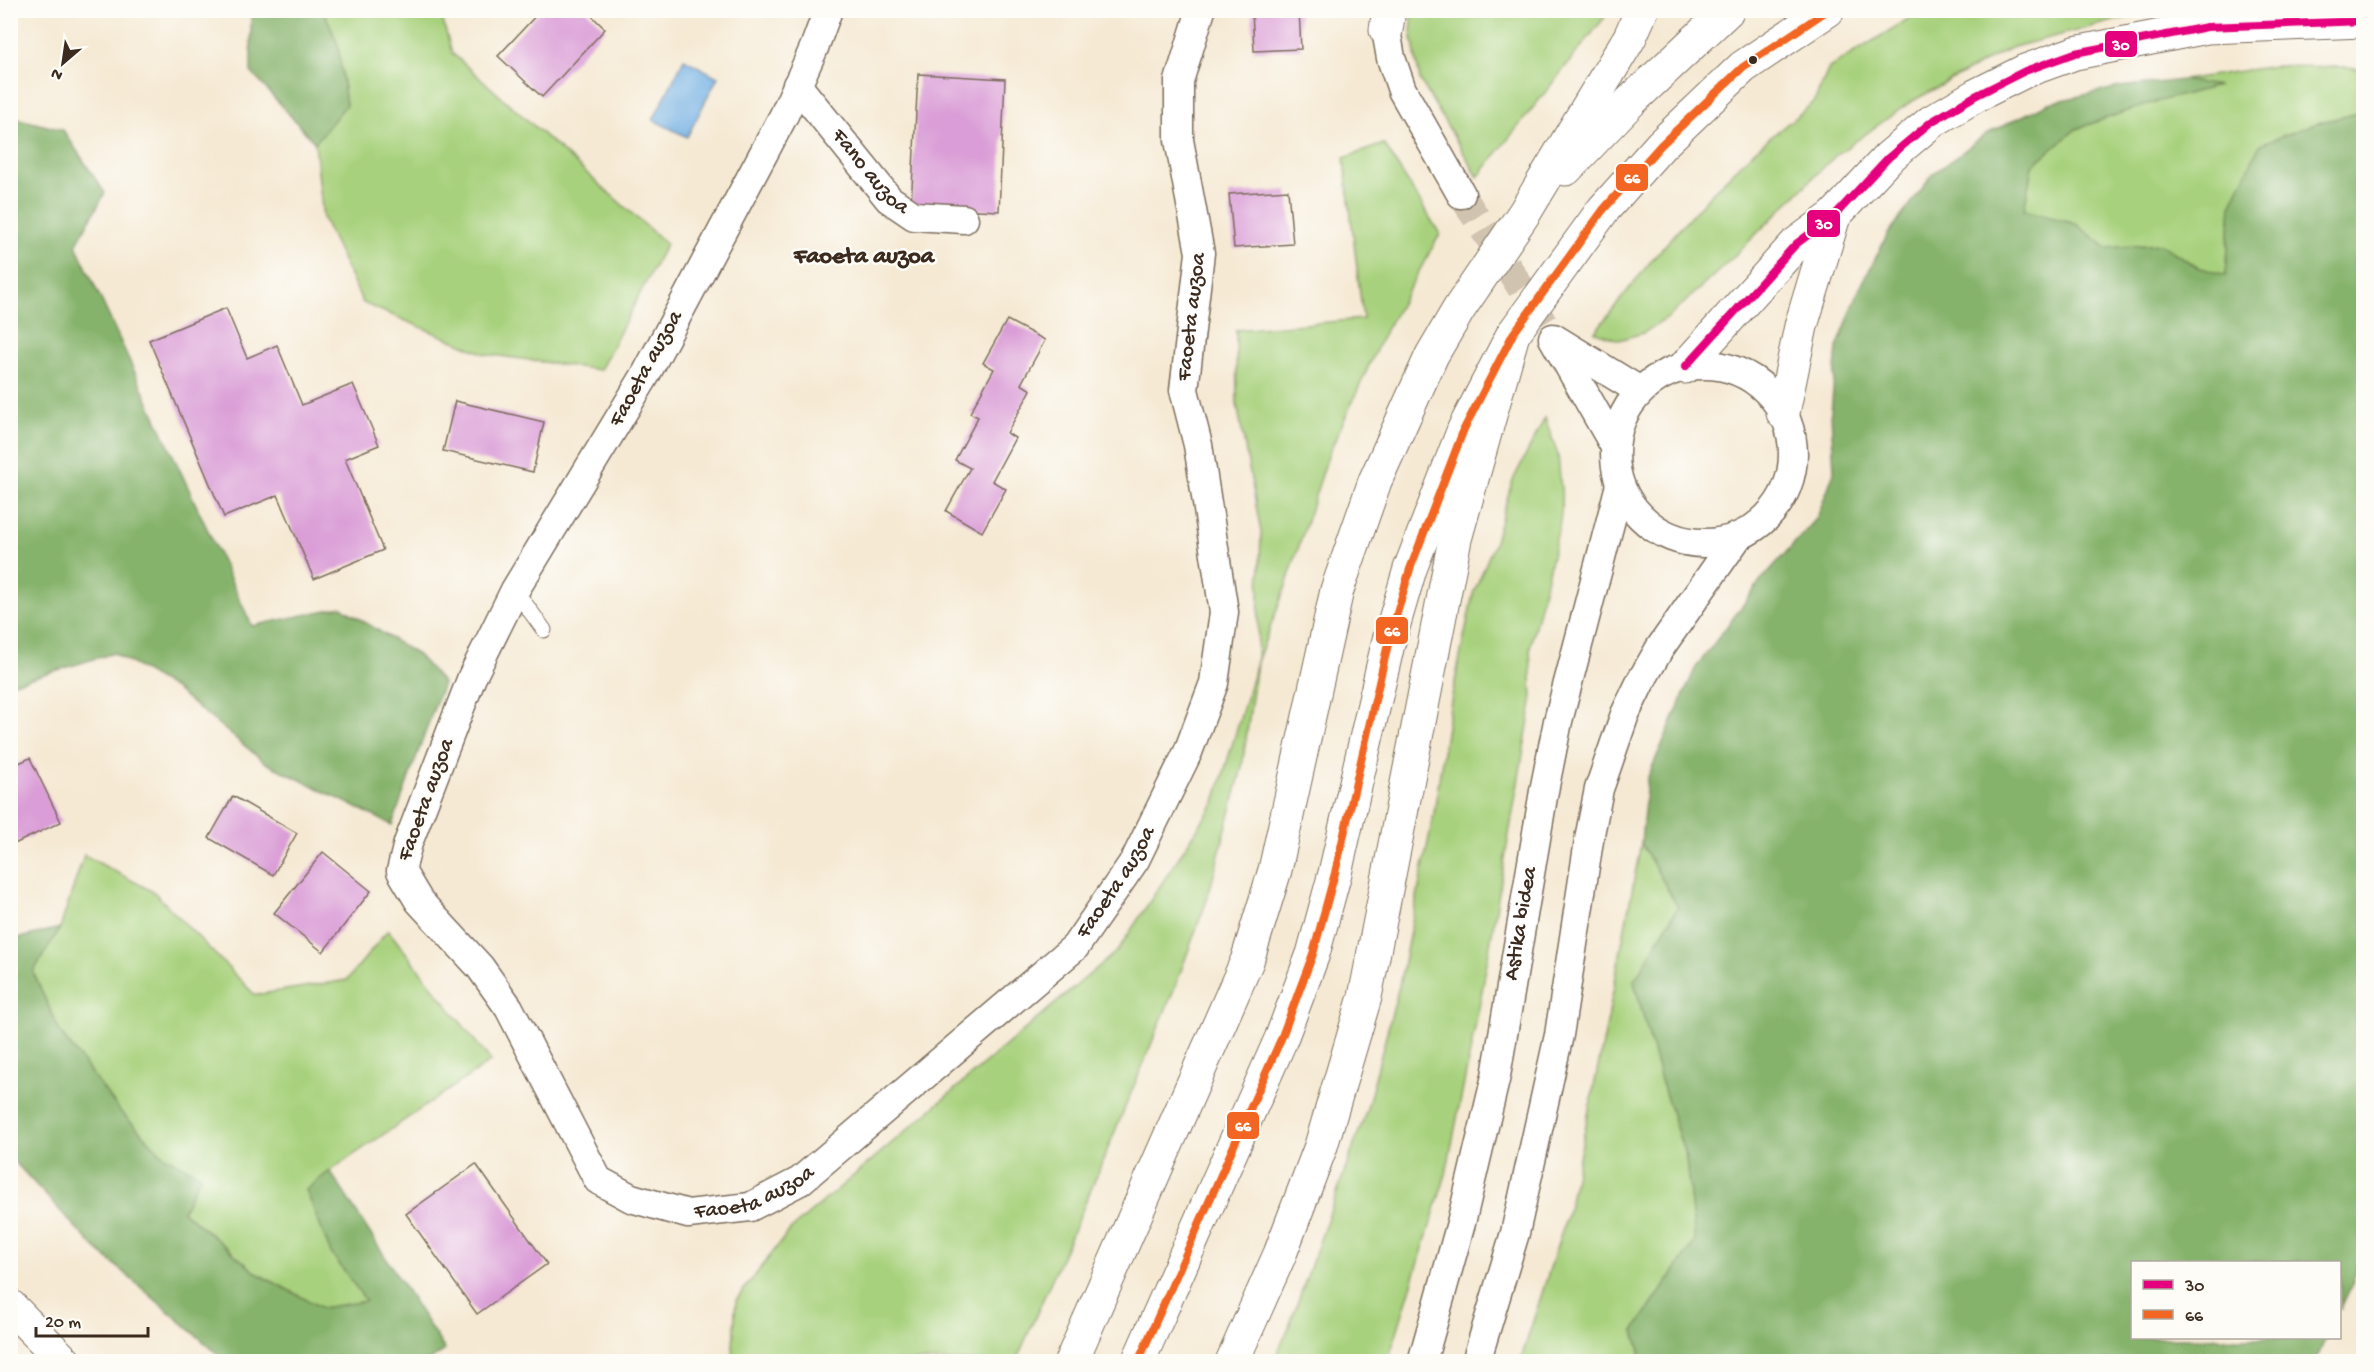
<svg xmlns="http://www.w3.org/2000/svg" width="2374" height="1372" viewBox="0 0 2374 1372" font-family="'Gochi Hand',sans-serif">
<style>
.green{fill:#a8d17d;stroke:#727e4e;stroke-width:1.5}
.forest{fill:#86b36c;stroke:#606e45;stroke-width:1.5}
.water{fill:#71afe3;stroke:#566c80;stroke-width:1.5}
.building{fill:#da9dd7}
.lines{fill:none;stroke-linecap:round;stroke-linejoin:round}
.street-tunnel{stroke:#d0c3af;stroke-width:28;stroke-dasharray:28 14;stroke-linecap:butt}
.lane-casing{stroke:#7c6d5d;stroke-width:17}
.street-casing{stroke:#7c6d5d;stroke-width:31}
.primary-casing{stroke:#7c6d5d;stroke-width:35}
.highway-casing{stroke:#7c6d5d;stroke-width:35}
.lane{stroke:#fff;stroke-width:15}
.street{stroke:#fff;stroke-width:28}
.primary{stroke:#fff;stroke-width:33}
.highway{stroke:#fff;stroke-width:33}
.bus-1-casing{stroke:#fdfcf7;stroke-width:12}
.bus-2-casing{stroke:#fdfcf7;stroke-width:12}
.bus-1{stroke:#e5007d;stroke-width:8}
.bus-2{stroke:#f26522;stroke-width:8}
.bus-dot{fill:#3b2a1e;stroke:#fdfcf7;stroke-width:2}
.labels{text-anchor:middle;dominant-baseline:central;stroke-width:5;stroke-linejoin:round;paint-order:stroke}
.street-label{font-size:22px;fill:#3b2a1e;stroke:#fdfcf7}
.neighbourhood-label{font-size:24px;font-weight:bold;fill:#3b2a1e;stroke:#fdfcf7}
.line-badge{stroke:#fdfcf7;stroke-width:2}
.badge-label{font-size:16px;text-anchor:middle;font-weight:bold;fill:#fff}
</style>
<rect width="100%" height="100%" fill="#fdfcf7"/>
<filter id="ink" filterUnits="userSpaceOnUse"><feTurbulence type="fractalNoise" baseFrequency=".0167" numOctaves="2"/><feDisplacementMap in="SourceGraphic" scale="12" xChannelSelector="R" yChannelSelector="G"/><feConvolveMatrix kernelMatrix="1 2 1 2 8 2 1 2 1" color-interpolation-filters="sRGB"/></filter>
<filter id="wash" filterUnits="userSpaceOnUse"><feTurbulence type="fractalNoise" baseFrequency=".008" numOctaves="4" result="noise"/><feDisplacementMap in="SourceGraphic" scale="24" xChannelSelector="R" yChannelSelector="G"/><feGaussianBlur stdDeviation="1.35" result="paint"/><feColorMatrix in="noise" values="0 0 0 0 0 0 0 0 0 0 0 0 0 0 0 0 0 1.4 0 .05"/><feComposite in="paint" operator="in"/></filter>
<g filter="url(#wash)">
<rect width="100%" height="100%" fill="#f5e9d3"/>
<g class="green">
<path d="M324,11H440L452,53L666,244L600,370L485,354L363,303L323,218L315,143L346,105L338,45Z"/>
<path d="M1413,11V10L1607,11L1605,17L1478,177L1420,80L1411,32Z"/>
<path d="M1921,11H2152L2010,48L1909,103L1835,156L1725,265L1668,318L1643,333L1619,340L1595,332L1651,261L1709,196L1755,150L1814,102L1829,68Z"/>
<path d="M2274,66L2350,67L2363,70V112L2317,123L2231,206L2226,276L2197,267L2161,244L2107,248L2076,224L2024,210L2032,166L2076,129L2144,105L2216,86L2183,80Z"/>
<path d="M1384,144L1440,234L1381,339L1329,453L1286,586L1257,662L1242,767L1208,897L1175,987L1084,1206L1016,1361H732L736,1300L790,1230L1118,950L1215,802L1257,662L1261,532L1237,404L1236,330L1363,319L1344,158Z"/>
<path d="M1545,418L1558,455L1562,502L1560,523L1530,647L1532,702L1480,1002L1446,1174L1388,1361H1274L1288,1329L1367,1109L1399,986L1434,813L1450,706L1473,594L1494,544L1512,482Z"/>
<path d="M1641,843L1678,907L1634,982L1661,1080L1686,1158L1695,1241L1634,1331L1643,1361L1520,1362L1567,1215L1606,1029Z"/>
<path d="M84,855L154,892L255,995L347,980L388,930L491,1061L330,1171L306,1190L331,1253L367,1301L322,1308L258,1274L183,1211L200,1175L164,1156L120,1111L60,1032L33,972L60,928Z"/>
</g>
<g class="forest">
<path d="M251,11H324L338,45L346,105L315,143L251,72Z"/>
<path d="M2183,80L2218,86L2144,105L2076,129L2032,166L2024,210L2076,224L2107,248L2161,244L2197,267L2226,275L2231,206L2260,144L2317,123L2363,112L2364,1243L2353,1282L2340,1310V1262H2132V1338H2326L2315,1361H1643L1634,1331L1695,1241L1686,1158L1661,1080L1634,981L1678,907L1641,843L1647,779L1695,669L1763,578L1817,518L1834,472L1831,412L1837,348L1859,290L1888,234L1933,174L1986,134L2049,103L2120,87Z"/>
<path d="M11,117L63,130L105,193L76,245L252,626L341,607L418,655L443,683L392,825L266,763L175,689L114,653L11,684Z"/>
<path d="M60,928L33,972L60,1032L120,1111L164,1156L201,1175L183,1211L258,1274L322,1308L366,1301L331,1253L306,1190L330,1171L445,1350L429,1361H226L92,1245L11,1158V940Z"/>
</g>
<path class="water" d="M684,59L718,77L687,137L653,120Z"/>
<g id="blocks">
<g class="building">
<path d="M541,10H586L605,29L542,97L498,56Z"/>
<path d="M1252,10H1299L1301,49L1254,51Z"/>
<path d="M918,74L1005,79L999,211L911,207Z"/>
<path d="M1288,190L1293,244L1234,248L1229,194Z"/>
<path d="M226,308L247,358L277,345L302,405L353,384L379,445L345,459L383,550L314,579L278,495L224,517L149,340Z"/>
<path d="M1007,320L1045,340L1021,384L1031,390L1007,433L1015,438L992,481L1006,489L982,532L946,511L970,468L955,460L978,417L970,413L994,369L983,363Z"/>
<path d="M455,401L544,422L533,472L443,451Z"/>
<path d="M30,758L61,822L10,846V767Z"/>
<path d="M233,796L297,833L273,875L209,838Z"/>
<path d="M323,852L371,891L323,952L274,913Z"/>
<path d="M476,1164L547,1264L477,1314L406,1214Z"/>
</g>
</g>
</g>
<g filter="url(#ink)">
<use href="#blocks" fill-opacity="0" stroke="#7c6d5d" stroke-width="1.5"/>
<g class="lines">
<path class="street-tunnel" d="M1461,194L1553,338"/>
<g class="lane-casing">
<path id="lane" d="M515,590L544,630"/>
</g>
<g class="street-casing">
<g id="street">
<path id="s1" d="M828,10L814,48L784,115L645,376L515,590L472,677L408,843L401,871L419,901L480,967L509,1008L598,1180L631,1198L688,1214L750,1207L800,1181L1075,947L1135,860L1188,752L1214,683L1224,612L1198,445L1184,390L1200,253L1179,140V81L1201,10"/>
<path d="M1386,30L1391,58L1402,90L1461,194"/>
<path id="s2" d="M797,85L889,199L914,216L964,219"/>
<path d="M1553,338L1614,445"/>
<path d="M1555,339L1640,391"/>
<circle cx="1704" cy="454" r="89"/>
<path id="s3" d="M1422,1362L1461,1223L1496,1076L1544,791L1558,721L1620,485"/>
<path d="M1476,1362L1515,1233L1559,1035L1590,834L1599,789L1625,714L1641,681L1660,648L1737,538"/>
</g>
</g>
<g class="primary-casing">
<g id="primary">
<path d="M1386,30L1389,10"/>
<path d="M1566,169L1632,100L1728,10"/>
<path d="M1685,367L1796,244L1834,216L1888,158L1931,122L1975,96L2025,71L2075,53L2207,27L2364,21"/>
<path d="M1783,413L1801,326L1834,216"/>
<path d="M1071,1362L1247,961L1275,870L1337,590L1375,481L1432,355L1459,309L1525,212L1630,37L1642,10"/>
<path d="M1138,1362L1281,1039L1313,954L1335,873L1388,644L1410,569L1464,429L1513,334L1603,210L1661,145L1743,67L1828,10"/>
</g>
</g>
<g class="highway-casing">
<g id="highway">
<path d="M10,1306L65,1362"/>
<path d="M1232,1362L1280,1254L1321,1146L1365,997L1455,539L1513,334"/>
</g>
</g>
<use href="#lane" class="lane"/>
<use href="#street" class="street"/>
<use href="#primary" class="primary"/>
<use href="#highway" class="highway"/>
<g class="bus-1-casing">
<path id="bus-1" d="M1685,367L1796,244L1834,216L1888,158L1931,122L1975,96L2025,71L2075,53L2207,27L2364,21"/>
</g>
<g class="bus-2-casing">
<path id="bus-2" d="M1138,1362L1281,1039L1313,954L1335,873L1388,644L1410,569L1464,429L1513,334L1603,210L1661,145L1743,67L1828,10"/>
</g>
<use href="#bus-1" class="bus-1"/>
<use href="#bus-2" class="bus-2"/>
</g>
</g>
<circle class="bus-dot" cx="1753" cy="60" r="5"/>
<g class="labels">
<g class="street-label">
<text stroke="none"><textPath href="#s2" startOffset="114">Fano auzoa</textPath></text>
<text stroke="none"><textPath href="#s1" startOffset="2580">Faoeta auzoa</textPath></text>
<text transform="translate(647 369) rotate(-61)">Faoeta auzoa</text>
<text transform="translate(427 800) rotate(-70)">Faoeta auzoa</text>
<text stroke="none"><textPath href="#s1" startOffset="1986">Faoeta auzoa</textPath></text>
<text stroke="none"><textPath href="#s3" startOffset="450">Astika bidea</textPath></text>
<text stroke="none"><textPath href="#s1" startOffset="1500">Faoeta auzoa</textPath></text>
</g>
<g class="neighbourhood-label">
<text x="864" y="257">Faoeta auzoa</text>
</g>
</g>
<g class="line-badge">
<rect x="2104" y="30" width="34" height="28" rx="6" fill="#e5007d"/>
<rect x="1615" y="163" width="34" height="29" rx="6" fill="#f26522"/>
<rect x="1806" y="209" width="35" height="29" rx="6" fill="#e5007d"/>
<rect x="1375" y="616" width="34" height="29" rx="6" fill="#f26522"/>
<rect x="1226" y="1111" width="34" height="29" rx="6" fill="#f26522"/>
</g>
<g class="badge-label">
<text x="2121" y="50">30</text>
<text x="1632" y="183">66</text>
<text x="1824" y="229">30</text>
<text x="1392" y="636">66</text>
<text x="1243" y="1131">66</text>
</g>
<rect width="2374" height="1372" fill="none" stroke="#fdfcf7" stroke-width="36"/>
<rect x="2131" y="1261" width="210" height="78" fill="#fdfcf7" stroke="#afa8a0" stroke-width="1.5"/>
<rect x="2143" y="1280" width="30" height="9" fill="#e5007d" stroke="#afa8a0" stroke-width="1.5"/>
<text x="2185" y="1291" font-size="18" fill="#3b2a1e">30</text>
<rect x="2143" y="1310" width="30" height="9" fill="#f26522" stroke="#afa8a0" stroke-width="1.5"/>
<text x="2185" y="1321" font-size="18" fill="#3b2a1e">66</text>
<g transform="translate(63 63) rotate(209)" stroke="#fdfcf7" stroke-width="4.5" paint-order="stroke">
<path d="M0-4.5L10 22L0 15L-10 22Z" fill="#3b2a1e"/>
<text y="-9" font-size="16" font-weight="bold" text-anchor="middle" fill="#3b2a1e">N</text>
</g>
<path d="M36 1327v9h112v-9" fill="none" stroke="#3b2a1e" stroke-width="3"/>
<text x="45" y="1327" font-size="18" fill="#3b2a1e" stroke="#fdfcf7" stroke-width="4.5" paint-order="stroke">20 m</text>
</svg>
